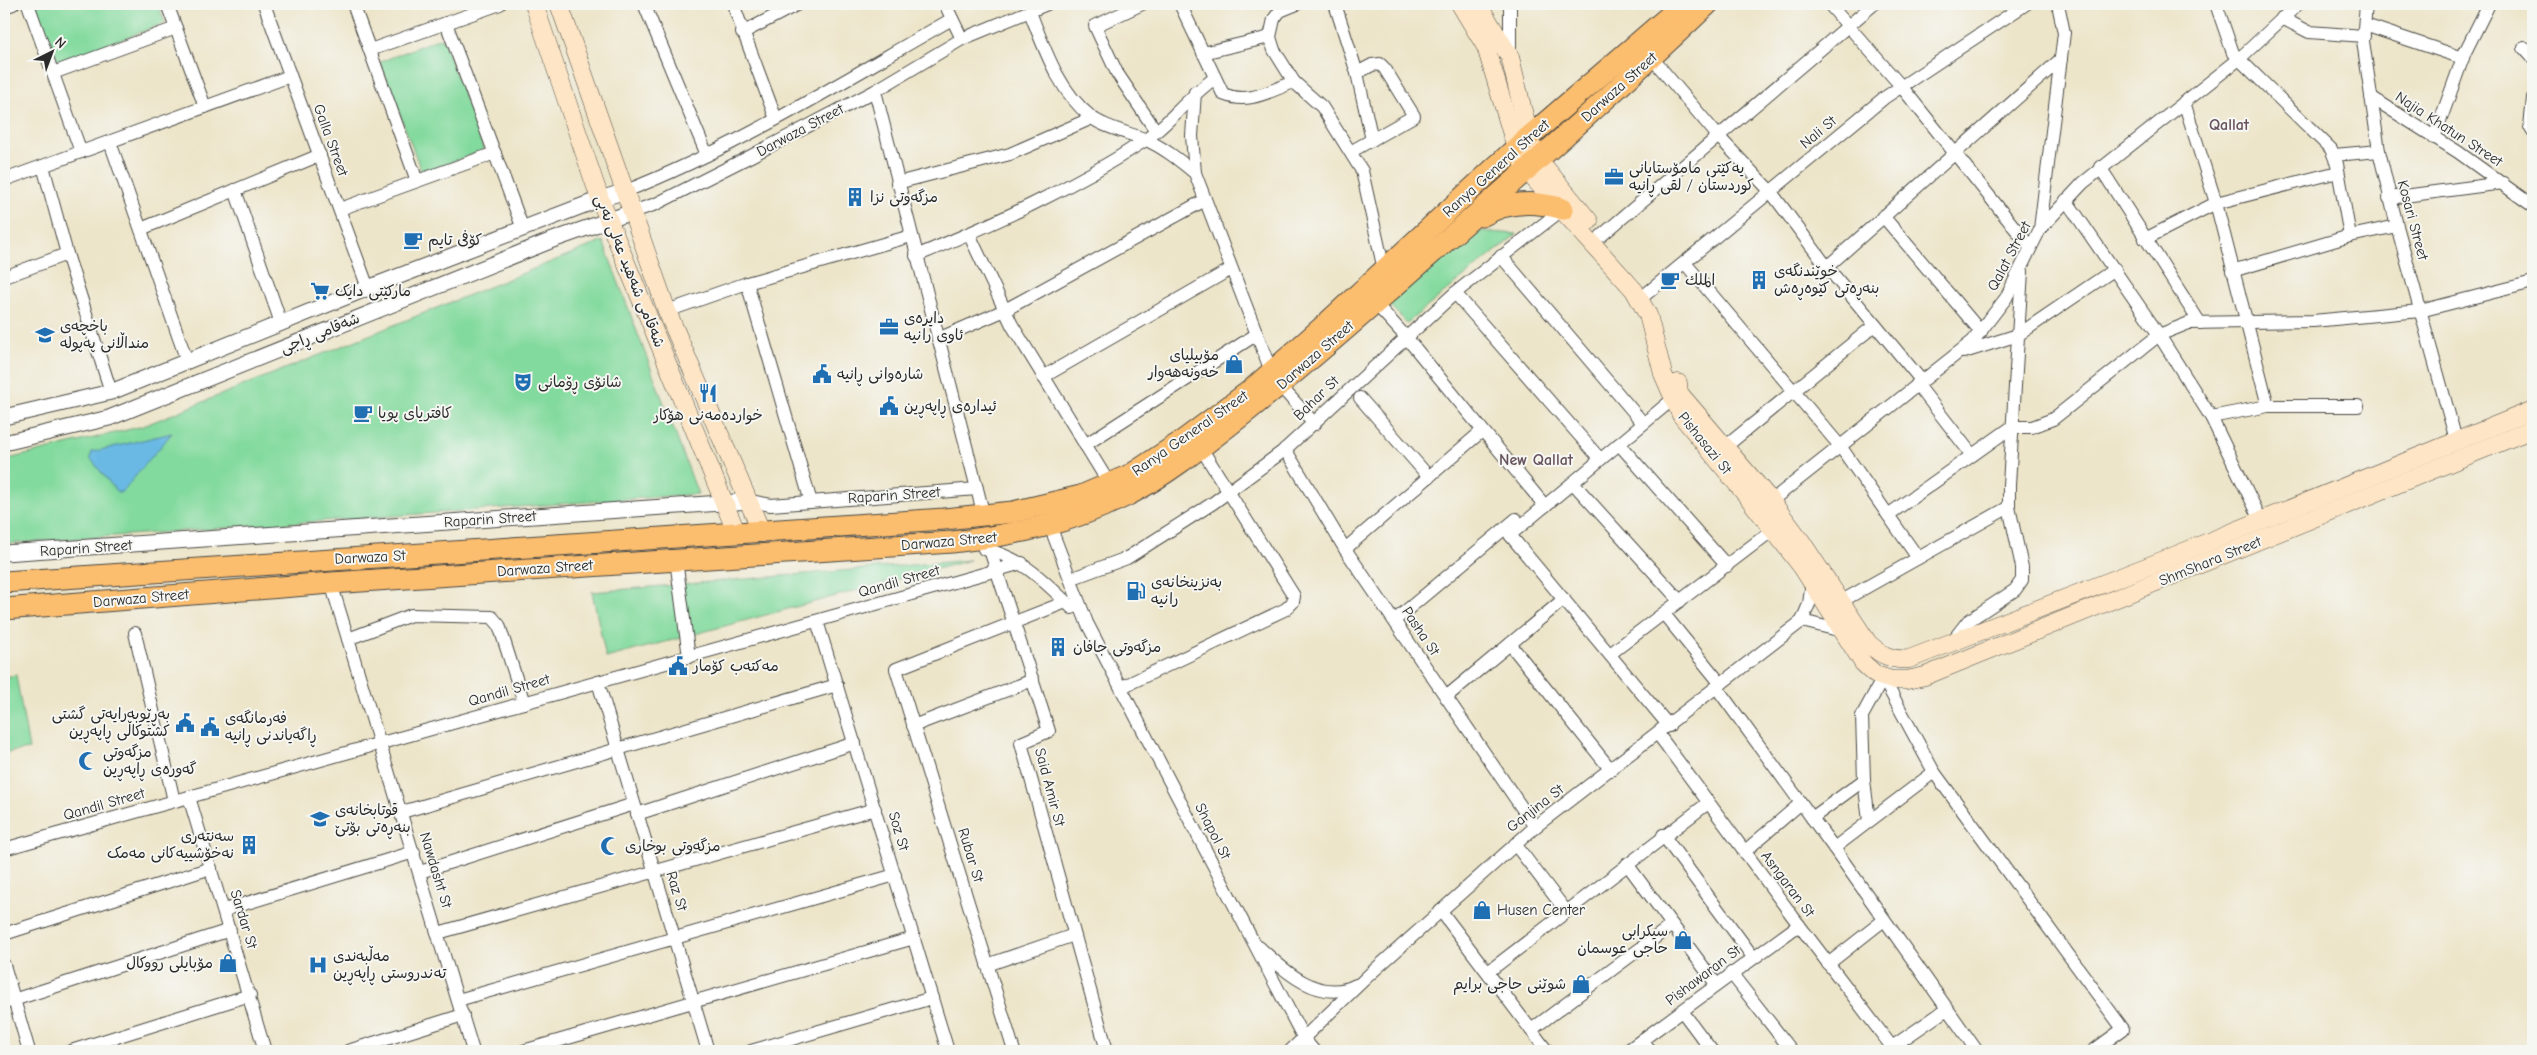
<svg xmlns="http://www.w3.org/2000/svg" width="2537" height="1055" viewBox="0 0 2537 1055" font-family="'Comic Neue','Playpen Sans Arabic',sans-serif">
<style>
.green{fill:#83da9e;stroke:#578264}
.water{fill:#69b9e4;stroke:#4a7288}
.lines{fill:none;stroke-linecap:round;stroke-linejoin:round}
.minor-casing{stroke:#484743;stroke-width:14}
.tertiary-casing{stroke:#484743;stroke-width:17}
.secondary-casing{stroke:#484743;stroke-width:19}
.trunk-casing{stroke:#484743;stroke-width:23}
.minor{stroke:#fff;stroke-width:12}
.tertiary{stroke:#fff;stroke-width:15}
.secondary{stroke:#fde5c5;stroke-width:18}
.trunk{stroke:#fbbd6e;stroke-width:21}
.labels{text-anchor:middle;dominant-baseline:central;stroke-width:4;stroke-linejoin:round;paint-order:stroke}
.street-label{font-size:15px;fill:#2b2b2b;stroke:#f6f6f2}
.poi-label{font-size:15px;fill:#2b2b2b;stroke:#f6f6f2;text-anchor:start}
.neighbourhood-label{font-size:16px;font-weight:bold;fill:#66535e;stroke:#f6f6f2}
</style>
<rect width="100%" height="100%" fill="#f6f6f2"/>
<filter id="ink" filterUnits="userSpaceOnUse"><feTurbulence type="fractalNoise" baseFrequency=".02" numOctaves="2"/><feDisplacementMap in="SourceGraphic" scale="10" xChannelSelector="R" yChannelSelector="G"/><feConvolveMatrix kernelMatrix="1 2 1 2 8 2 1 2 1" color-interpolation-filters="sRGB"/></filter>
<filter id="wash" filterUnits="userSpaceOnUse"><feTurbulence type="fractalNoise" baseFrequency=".0096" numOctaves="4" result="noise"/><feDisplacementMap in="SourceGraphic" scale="20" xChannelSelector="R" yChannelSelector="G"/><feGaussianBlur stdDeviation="1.12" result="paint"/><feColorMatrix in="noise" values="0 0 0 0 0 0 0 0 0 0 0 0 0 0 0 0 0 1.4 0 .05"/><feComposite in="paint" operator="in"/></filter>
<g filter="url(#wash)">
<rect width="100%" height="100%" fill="#ede5c9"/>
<g class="green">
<path d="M40,4H158L165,23L58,63L36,5Z"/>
<path d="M440,38L444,41L483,148L482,151L422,173L380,62Z"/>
<path d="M1477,231L1517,234L1407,323L1388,304Z"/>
<path d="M603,241L698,494L4,544V460L143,426Z"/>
<path d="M970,560L606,658L592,592Z"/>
<path d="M16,675L29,749L4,753V677Z"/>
</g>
<path class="water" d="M172,433L122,492H117L90,458L92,452Z"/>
</g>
<g filter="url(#ink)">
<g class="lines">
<g class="minor-casing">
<g id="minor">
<path d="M28,4L81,152"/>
<path d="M167,4L205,107"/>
<path d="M264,4L368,288"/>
<path d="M353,4L417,181"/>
<path d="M644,4L707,155"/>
<path d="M733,4L776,119"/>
<path d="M945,4L962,39"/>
<path d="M1142,4L1095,26L1117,73L1156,131"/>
<path d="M1180,4L1223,94C1249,105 1269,91 1294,82"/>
<path d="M1297,4L1280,11L1274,19L1270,37L1274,50L1294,82L1322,107L1362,171L1384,270"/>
<path d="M1335,4L1357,73L1372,140"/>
<path d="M1829,4L1901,86L2030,247"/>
<path d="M2216,4L2233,53L2331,149L2337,164L2350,236"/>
<path d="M2366,4L2363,41L2379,151L2397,226L2456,440"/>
<path d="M4,7L13,4"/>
<path d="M1030,12C1045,50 1058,90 1091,117C1103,127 1129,133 1144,139C1163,147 1179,160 1195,173L1271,371"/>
<path d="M2282,18L2309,32L2364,36"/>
<path d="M446,23L523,229"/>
<path d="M2365,25L2463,58"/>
<path d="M742,33L798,4"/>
<path d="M2524,48L2533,58"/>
<path d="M370,50L500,4"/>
<path d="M1203,53L1270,37"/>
<path d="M1510,57V4"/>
<path d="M1652,58L1718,136L1771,192L1827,267L1921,380"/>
<path d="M53,73L176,28"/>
<path d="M875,91L984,516"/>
<path d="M1195,92L1192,136L1195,173"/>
<path d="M2371,97L2458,152L2533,206"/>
<path d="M2533,98L2530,127L2533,132"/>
<path d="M2184,102L2216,203L2268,406"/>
<path d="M2434,138L2465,52L2489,4"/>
<path d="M110,142L187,361"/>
<path d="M1352,151L1414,116L1385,69L1380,64L1372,65L1357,73"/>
<path d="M2334,155L2379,151"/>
<path d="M43,166L67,254L111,392"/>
<path d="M2100,167L2200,323"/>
<path d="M4,180L290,76"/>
<path d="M897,183L1010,154L1092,118"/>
<path d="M235,190L281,323"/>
<path d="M626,191C740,146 846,79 952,19"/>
<path d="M2389,198L2503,183"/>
<path d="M2066,200L2159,335L2211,417L2261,520"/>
<path d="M340,209L495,153"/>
<path d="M632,212L656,204L749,157L875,91L962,39L1047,4"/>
<path d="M1883,216L1981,332"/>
<path d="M141,229L320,155"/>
<path d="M2040,229L2064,33L2058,4"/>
<path d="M969,234L1012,325L1110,485"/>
<path d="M1601,236L1874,4"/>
<path d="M2145,239L2216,203L2338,172"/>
<path d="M916,256C995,223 1072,189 1144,141C1170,123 1189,96 1215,78"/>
<path d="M1501,256L1643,423"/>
<path d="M1685,263L1840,446L1918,558"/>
<path d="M1827,267L2061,59"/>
<path d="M2232,271L2350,236L2397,226"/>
<path d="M4,277L67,254"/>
<path d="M747,283L811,502"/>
<path d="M1455,293L1600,459"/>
<path d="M1640,299L1884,98L2026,4"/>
<path d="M1375,303L1406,337L1545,506"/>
<path d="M667,311L747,283L911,236"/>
<path d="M938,339L1005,310L1205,200"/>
<path d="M1964,352L2018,335L2115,269"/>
<path d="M1043,377L1231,269"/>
<path d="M1917,384L1972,455"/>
<path d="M1280,386L1315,424"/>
<path d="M1360,398L1429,477"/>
<path d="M2211,417L2268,406H2358"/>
<path d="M1619,444L1727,566"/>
<path d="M1085,445L1257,334"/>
<path d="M1725,447L1875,325"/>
<path d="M1285,449L1345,549L1535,827"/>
<path d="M1573,483L1680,601"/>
<path d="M750,501L771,505L977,489"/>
<path d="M1771,501L1973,341L2006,298L2040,229L2083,183L2239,59L2298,4"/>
<path d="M1888,515L2012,427H2032L2053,419L2159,335L2189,323L2313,321L2420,311L2533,282"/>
<path d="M1050,526L1087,623L1304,1039L1314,1051"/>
<path d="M984,549C1022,557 1045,582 1072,608"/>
<path d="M1345,549L1482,431"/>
<path d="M990,550L1049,731L1021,743L1107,1051"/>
<path d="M676,560L689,657"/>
<path d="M1070,579L1127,558L1213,503L1282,452L1455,293L1563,209"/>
<path d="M331,583L473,1051"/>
<path d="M1840,602L2009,507"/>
<path d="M1664,614L1721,684"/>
<path d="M1395,620L1516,519"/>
<path d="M817,621L948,1051"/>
<path d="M1802,621L1842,631"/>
<path d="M135,633L174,801"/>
<path d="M348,639L411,615L492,617L499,625L524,703"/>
<path d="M1951,643L1968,621L2015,590L2022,580V567L2009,507V485L2022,271"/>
<path d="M1510,644L1611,770"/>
<path d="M1610,654L1774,529"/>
<path d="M1883,678L1934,772L2123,1029L2093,1051"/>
<path d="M598,682L708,1051"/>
<path d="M1122,687L1286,609L1293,602L1294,596L1201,448"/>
<path d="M1717,688L1834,848L1977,1051"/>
<path d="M1446,697L1564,599"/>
<path d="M913,726L1033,680"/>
<path d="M1669,726L1510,535L1679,394"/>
<path d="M1658,734L1799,925L1895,1051"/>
<path d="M189,797L265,1051"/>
<path d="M402,812L837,685"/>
<path d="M637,814L855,743"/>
<path d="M1812,818L1864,780"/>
<path d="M1869,821L1864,780L1862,716L1883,678"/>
<path d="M1663,835L1753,957"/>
<path d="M1515,844L1566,911"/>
<path d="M1834,848L1934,772"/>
<path d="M4,849L1022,563"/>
<path d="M1744,852L1801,803"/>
<path d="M1627,864L1716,984"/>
<path d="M420,872L634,804"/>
<path d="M224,910L414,852"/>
<path d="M1441,911L1547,1051"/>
<path d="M438,933L875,809"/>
<path d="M4,934L211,868"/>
<path d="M1259,947C1284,971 1320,1004 1356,985"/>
<path d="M1828,964L1884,920"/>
<path d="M4,965L29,1051"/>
<path d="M987,965L1074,935"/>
<path d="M1488,972L1708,803"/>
<path d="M1731,973L1792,1051"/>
<path d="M458,1000L895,875"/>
<path d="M4,1003L230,930"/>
<path d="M1682,1011L1712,1051"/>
<path d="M1531,1030L1672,925"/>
<path d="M1642,1040L1651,1051"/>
<path d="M1892,1047L1947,1009"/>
<path d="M71,1051L250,995"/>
<path d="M348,1051L463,1015"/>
<path d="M523,1051L914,938"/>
<path d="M751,1051L932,998"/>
<path d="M1014,1051L896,669L1066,602"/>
<path d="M1290,1051L1370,974L1535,827L1802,621L1809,604L1812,581"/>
<path d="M1627,1051L1799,925"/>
</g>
</g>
<g class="tertiary-casing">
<g id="tertiary">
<path d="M4,417L111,392L368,288L600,199L626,191"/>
<path d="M4,443L109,418L550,241L632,212"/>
<path d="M4,553L750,501"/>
</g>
</g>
<g class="secondary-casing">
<g id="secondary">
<path d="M534,4L600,199L737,534"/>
<path d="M559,4L667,311L762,533"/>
<path d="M1460,4L1486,47L1516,148L1527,171L1634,290L1648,315L1663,374L1681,415L1747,496L1802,567L1863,663L1876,675L1892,680H1907L1925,676L2533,429"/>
<path d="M1478,4L1510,57L1531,144L1539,160L1589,221"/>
<path d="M1678,383L1679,393L1771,501L1801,541L1868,643C1880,654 1891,661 1909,659L2164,560L2533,410"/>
</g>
</g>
<g class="trunk-casing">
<g id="trunk">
<path d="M1482,216C1507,201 1536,201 1563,209"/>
<path d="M4,582L944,519L1013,512L1081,496L1132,474L1185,439L1251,390L1329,321L1516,148L1683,4"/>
<path d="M4,609L331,583L952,542C1017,535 1071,523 1130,494C1166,475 1199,449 1231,424C1282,384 1331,342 1380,299C1491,201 1602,105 1708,4"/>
</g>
</g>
<use href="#minor" class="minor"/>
<use href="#tertiary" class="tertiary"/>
<use href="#secondary" class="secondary"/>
<use href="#trunk" class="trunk"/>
</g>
</g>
<defs>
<g id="office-bare" transform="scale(1.5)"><path d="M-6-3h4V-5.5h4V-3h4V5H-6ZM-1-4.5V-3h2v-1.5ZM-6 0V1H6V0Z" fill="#1f6fb2" stroke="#f6f6f2" stroke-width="2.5" paint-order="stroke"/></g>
<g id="building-bare" transform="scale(1.5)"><path d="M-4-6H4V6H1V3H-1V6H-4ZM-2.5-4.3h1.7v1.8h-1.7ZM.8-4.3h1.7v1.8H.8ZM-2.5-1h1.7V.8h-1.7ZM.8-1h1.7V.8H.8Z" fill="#1f6fb2" stroke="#f6f6f2" stroke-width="2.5" paint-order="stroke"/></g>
<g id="cafe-bare" transform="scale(1.5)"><path d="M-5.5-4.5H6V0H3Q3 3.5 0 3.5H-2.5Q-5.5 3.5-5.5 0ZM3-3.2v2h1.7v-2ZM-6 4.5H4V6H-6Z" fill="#1f6fb2" stroke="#f6f6f2" stroke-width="2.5" paint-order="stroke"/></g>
<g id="supermarket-bare" transform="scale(1.5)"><path d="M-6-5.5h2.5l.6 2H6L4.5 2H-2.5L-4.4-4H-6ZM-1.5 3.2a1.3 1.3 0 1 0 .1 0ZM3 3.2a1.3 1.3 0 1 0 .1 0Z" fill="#1f6fb2" stroke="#f6f6f2" stroke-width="2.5" paint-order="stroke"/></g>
<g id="school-bare" transform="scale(1.5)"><path d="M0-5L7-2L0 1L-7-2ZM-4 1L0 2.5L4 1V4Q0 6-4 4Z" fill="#1f6fb2" stroke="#f6f6f2" stroke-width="2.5" paint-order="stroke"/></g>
<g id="shop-bare" transform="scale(1.5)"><path d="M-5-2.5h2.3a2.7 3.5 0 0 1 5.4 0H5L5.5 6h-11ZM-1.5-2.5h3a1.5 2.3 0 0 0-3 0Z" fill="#1f6fb2" stroke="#f6f6f2" stroke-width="2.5" paint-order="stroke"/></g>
<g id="civic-bare" transform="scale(1.5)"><path d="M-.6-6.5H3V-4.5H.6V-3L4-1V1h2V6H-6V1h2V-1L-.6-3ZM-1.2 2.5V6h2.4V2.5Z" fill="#1f6fb2" stroke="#f6f6f2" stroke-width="2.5" paint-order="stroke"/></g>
<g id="theatre-bare" transform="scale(1.5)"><path d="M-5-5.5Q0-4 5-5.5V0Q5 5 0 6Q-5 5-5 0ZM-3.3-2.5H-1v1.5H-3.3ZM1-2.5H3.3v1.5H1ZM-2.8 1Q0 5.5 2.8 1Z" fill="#1f6fb2" stroke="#f6f6f2" stroke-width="2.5" paint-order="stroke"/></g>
<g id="restaurant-bare" transform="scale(1.5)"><path d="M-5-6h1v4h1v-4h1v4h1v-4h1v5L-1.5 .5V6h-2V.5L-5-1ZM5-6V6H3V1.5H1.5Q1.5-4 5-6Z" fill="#1f6fb2" stroke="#f6f6f2" stroke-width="2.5" paint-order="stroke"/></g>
<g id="fuel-bare" transform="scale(1.5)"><path d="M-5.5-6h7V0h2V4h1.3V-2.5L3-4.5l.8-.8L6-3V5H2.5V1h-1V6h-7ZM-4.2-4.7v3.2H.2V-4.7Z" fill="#1f6fb2" stroke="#f6f6f2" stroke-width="2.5" paint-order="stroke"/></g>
<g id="mosque-bare" transform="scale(1.5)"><path d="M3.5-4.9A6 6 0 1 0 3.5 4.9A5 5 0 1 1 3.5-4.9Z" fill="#1f6fb2" stroke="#f6f6f2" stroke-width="2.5" paint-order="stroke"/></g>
<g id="hospital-bare" transform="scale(1.5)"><path d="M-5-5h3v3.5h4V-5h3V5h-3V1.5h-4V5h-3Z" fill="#1f6fb2" stroke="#f6f6f2" stroke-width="2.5" paint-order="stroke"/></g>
</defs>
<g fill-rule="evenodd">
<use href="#office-bare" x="1614" y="177"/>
<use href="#building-bare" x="855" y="197"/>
<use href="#cafe-bare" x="413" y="240"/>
<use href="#cafe-bare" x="1670" y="280"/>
<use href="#building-bare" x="1759" y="280"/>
<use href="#supermarket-bare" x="320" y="291"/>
<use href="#office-bare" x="889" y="327"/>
<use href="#school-bare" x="45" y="335"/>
<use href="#shop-bare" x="1234" y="364"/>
<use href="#civic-bare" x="822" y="374"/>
<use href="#theatre-bare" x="523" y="382"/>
<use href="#restaurant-bare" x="708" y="393"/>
<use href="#civic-bare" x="889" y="406"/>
<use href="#cafe-bare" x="363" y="413"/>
<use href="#fuel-bare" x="1136" y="591"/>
<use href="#building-bare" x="1058" y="647"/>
<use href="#civic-bare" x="678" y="666"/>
<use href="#civic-bare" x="185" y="723"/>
<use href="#civic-bare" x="210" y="727"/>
<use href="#mosque-bare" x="88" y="761"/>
<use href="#school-bare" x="320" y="819"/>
<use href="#building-bare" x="249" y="845"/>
<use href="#mosque-bare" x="610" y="846"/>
<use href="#shop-bare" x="1482" y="910"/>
<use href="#shop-bare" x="1683" y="940"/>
<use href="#shop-bare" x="228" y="963"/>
<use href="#hospital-bare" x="318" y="965"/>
<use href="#shop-bare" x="1581" y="984"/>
</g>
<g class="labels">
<g class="street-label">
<text transform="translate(1619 87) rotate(-42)">Darwaza Street</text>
<text transform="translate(2449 129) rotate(33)">Najia Khatun Street</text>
<text transform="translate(800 130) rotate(-28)">Darwaza Street</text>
<text transform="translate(1818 132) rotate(-40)">Nali St</text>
<text transform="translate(331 140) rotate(70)">Galla Street</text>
<text transform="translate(1496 168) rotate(-42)">Ranya General Street</text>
<text transform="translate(2413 220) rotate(75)">Kosari Street</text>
<text transform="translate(2009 256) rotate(-62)">Qalat Street</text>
<text transform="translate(630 271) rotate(68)">شەقامی شەهید عەلی نەبی</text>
<text transform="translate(320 333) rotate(-22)">شەقامی ڕاجی</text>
<text transform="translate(1315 355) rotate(-41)">Darwaza Street</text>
<text transform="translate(1316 398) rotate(-44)">Bahar St</text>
<text transform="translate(1190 433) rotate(-35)">Ranya General Street</text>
<text transform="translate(1705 443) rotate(51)">Pishasazi St</text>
<text transform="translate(894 495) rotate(-4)">Raparin Street</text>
<text transform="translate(490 519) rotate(-4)">Raparin Street</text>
<text transform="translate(949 541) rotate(-5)">Darwaza Street</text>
<text transform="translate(86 548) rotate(-4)">Raparin Street</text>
<text transform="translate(370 557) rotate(-3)">Darwaza St</text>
<text transform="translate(2210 561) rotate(-22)">ShmShara Street</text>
<text transform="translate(545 568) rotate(-4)">Darwaza Street</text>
<text transform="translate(899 581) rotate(-16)">Qandil Street</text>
<text transform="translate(141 598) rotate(-5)">Darwaza Street</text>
<text transform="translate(1421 631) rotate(56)">Pasha St</text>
<text transform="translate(509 690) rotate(-16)">Qandil Street</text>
<text transform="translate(1050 787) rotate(75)">Said Amir St</text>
<text transform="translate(104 804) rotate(-16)">Qandil Street</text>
<text transform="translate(1535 808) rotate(-38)">Ganjina St</text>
<text transform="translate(899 831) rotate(73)">Soz St</text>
<text transform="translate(1213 831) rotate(63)">Shapol St</text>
<text transform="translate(971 855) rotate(73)">Rubar St</text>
<text transform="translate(436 870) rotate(73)">Nawdasht St</text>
<text transform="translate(1788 884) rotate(53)">Asngaran St</text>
<text transform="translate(677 891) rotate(73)">Raz St</text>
<text transform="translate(244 919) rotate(73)">Sardar St</text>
<text transform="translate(1703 975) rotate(-37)">Pishawaran St</text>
</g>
<g class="poi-label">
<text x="1629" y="168">یەکێتی مامۆستایانی<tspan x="1629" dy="17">کوردستان / لقی ڕانیە</tspan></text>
<text x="870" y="197">مزگەوتی نزا</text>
<text x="428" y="240">کۆفی تایم</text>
<text x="1774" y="271">خوێندنگەی<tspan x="1774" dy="17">بنەڕەتی کێوەڕەش</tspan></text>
<text x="1685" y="280">الملك</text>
<text x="335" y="291">مارکێتی دایک</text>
<text x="904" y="318">دایرەی<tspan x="904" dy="17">ئاوی رانیە</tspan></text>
<text x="60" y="326">باخچەی<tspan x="60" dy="17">منداڵانی پەپولە</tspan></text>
<text x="1219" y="355" text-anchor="end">مۆبیلیای<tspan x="1219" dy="17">خەونەهەوار</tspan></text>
<text x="837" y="374">شارەوانی ڕانیە</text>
<text x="538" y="382">شانۆی ڕۆمانی</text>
<text x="904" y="406">ئیدارەی ڕاپەڕین</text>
<text x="378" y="413">کافتریای پویا</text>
<text x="708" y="415" text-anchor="middle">خواردەمەنی هۆکار</text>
<text x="1151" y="582">بەنزینخانەی<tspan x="1151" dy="17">رانیە</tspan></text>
<text x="1073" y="647">مزگەوتی جافان</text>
<text x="693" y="666">مەکتەب کۆمار</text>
<text x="170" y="714" text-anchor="end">بەڕێوبەرایەتی گشتی<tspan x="170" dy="17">کشتوکاڵی ڕاپەڕین</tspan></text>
<text x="225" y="718">فەرمانگەی<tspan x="225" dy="17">ڕاگەیاندنی ڕانیە</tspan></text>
<text x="103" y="752">مزگەوتی<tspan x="103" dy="17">گەورەی ڕاپەڕین</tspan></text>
<text x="335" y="810">قوتابخانەی<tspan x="335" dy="17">بنەڕەتی بۆتێ</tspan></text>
<text x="234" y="836" text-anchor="end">سەنتەری<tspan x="234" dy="17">نەخۆشییەکانی مەمک</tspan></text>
<text x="625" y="846">مزگەوتی بوخاری</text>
<text x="1497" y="910">Husen Center</text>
<text x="1668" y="931" text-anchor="end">سیکرابی<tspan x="1668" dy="17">حاجی عوسمان</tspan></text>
<text x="333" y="956">مەڵبەندی<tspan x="333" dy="17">تەندروستی ڕاپەڕین</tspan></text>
<text x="213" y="963" text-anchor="end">مۆبایلی رووکال</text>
<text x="1566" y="984" text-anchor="end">شوێنی حاجی برایم</text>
</g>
<g class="neighbourhood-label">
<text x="2229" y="125">Qallat</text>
<text x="1536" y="460">New Qallat</text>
</g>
</g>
<rect width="2537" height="1055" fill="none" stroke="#f6f6f2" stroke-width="20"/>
<g transform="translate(52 52) rotate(42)" stroke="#f6f6f2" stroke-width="4" paint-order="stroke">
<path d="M0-4L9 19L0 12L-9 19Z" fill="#2b2b2b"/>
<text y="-8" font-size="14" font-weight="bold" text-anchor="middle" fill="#2b2b2b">N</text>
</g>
</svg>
